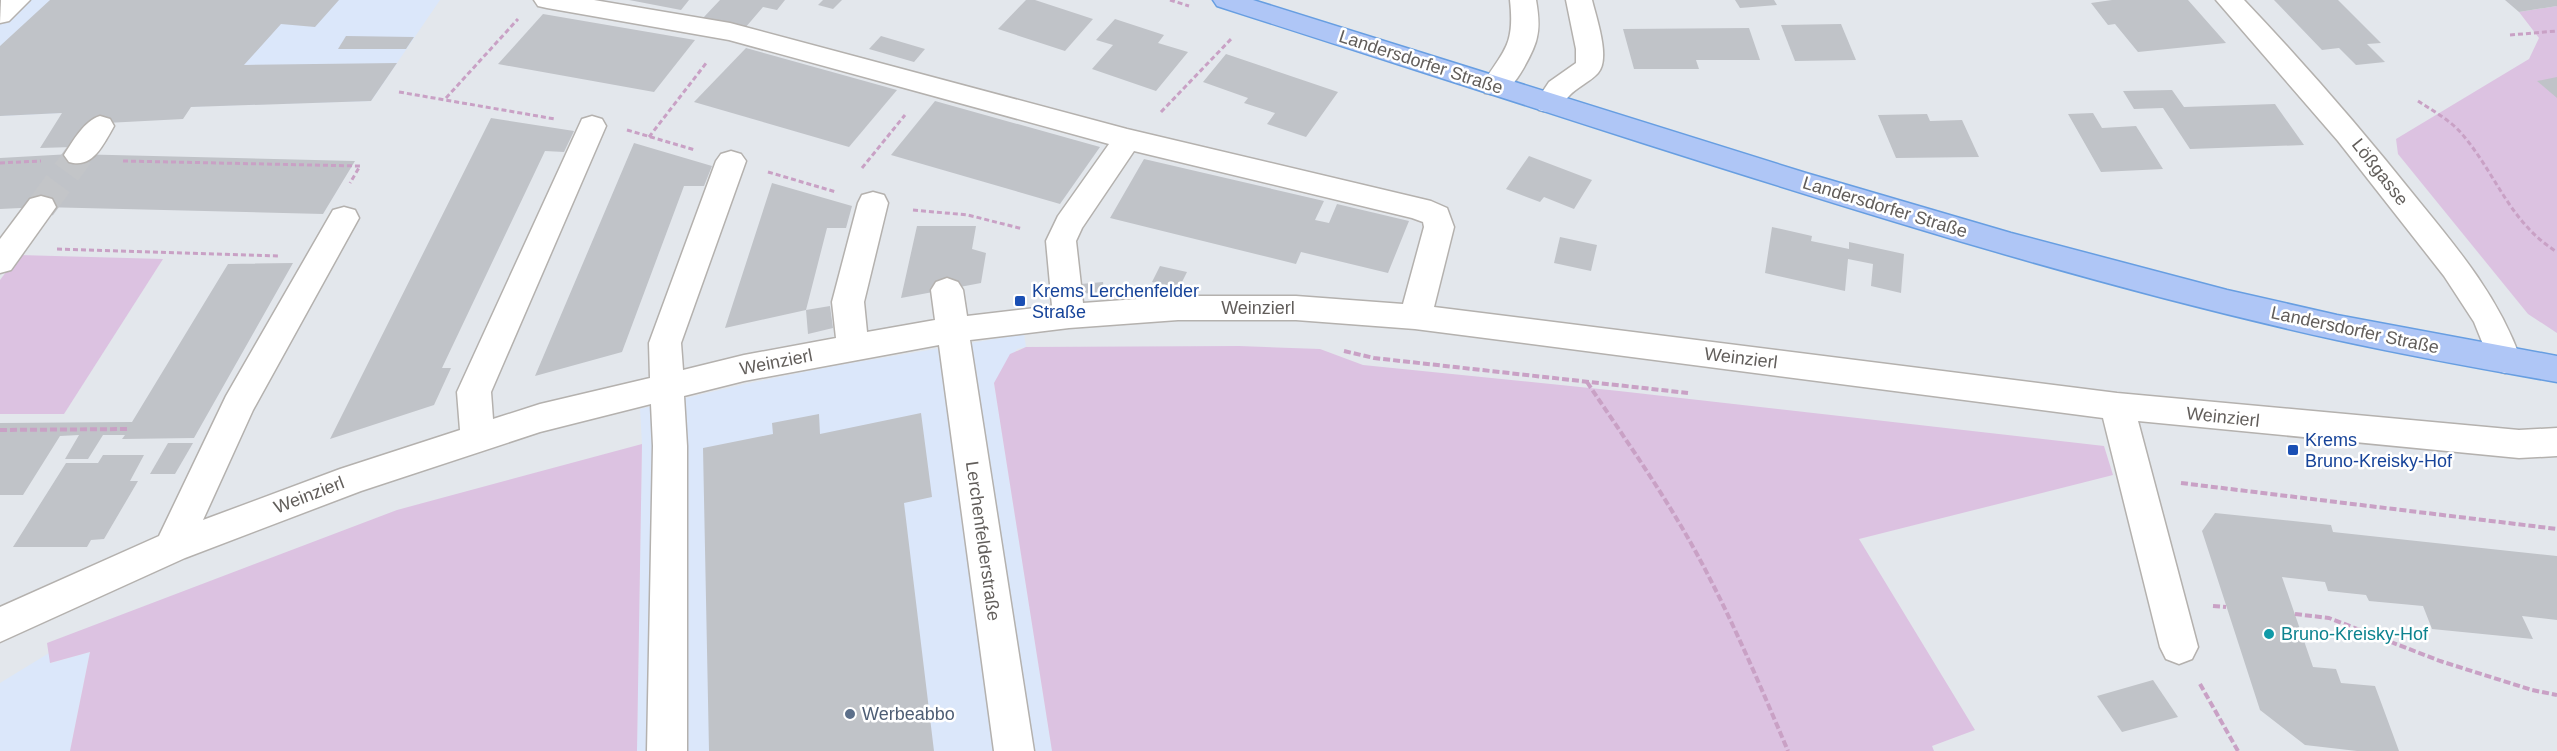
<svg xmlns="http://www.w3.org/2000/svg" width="2557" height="751" viewBox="0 0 2557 751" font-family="Helvetica,sans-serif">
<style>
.commercial{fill:#dbe7fa}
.green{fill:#dcc2e1}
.building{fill:#c0c3c8}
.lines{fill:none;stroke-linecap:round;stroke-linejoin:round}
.minor-tunnel{stroke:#c3c5c8;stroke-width:29;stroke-dasharray:29 14;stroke-linecap:butt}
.minor-casing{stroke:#b4b1ae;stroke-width:3}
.major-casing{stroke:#679ee1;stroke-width:3}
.path-far1{stroke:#c9a1c5;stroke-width:3;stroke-dasharray:5 3;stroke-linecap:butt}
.path{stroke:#c9a1c5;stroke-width:4;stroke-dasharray:7 3;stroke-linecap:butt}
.minor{fill:#fff;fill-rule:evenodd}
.major{fill:#afc6f6;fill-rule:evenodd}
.transit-dot{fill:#1a4fb4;stroke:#fff;stroke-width:2}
.culture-dot{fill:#0f9aa8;stroke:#fff;stroke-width:2}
.service-dot{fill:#5c6f8a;stroke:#fff;stroke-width:2}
.labels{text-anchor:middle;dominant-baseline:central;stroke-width:5;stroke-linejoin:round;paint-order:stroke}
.street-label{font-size:18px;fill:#625e5b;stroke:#fff}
.transit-label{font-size:18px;fill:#164399;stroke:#fff;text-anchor:start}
.culture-label{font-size:18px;fill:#0d838f;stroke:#fff;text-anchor:start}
.service-label{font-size:18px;fill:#4e5e75;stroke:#fff;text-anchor:start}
</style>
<rect width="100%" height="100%" fill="#e3e7ec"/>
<g class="commercial">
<path d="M0,0H440L371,101L207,106L0,116Z"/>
<path d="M1024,334L1026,347L1017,349L994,383L1052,751H637L642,444L640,409L745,384L834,366Z"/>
<path d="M90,652L70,751H0V683L49,653L51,663Z"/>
</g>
<g class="green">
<path d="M2557,6V333L2528,314L2398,154L2396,139L2529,59L2539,38L2519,12Z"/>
<path d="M19,255L163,259L64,414H0V280Z"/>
<path d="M1239,346L1320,349L1363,365L1619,391L2104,446L2113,475L1859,539L1975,730L1932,746L1934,751H1052L994,383L1010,354L1026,347Z"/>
<path d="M642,444L637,751H70L90,652L50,663L47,643L397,510Z"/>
</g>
<g class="building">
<path d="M50,0H339L315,27L281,24L244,65L397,63L371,101L191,107L183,119L87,124L73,147L40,148L62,113L0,116V46Z"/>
<path d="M629,0H689L681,10Z"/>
<path d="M720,0H785L777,10L763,7L745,28L703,18Z"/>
<path d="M823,0H842L833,9L818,5Z"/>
<path d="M1026,0H1035L1093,19L1065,51L998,29Z"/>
<path d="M1735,0H1774L1777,5L1740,8Z"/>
<path d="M2112,0H2188L2226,43L2138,52L2115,24L2108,25L2091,3Z"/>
<path d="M2274,0H2338L2381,43L2367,44L2385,62L2356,65L2339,48L2322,50Z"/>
<path d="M2505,0H2557V6L2519,12Z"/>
<path d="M543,14L695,40L654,92L498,64Z"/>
<path d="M1115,19L1164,35L1158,43L1188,52L1156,91L1092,69L1113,45L1096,40Z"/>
<path d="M1841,24L1856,60L1795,61L1781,25Z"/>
<path d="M1749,28L1760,60H1696L1699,69H1634L1623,29Z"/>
<path d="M346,36L414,37L406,49H338Z"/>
<path d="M881,36L925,49L914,62L869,49Z"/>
<path d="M746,48L897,90L849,147L694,102Z"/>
<path d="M1226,54L1338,92L1306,137L1267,124L1275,113L1244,103L1248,98L1203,82Z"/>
<path d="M2557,77V98L2537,81Z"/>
<path d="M2172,90L2184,107L2275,104L2304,145L2190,149L2163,108L2134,109L2123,91Z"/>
<path d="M935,101L1100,147L1060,204L891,155Z"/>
<path d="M2093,113L2102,128L2136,126L2163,169L2101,172L2068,114Z"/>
<path d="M1927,114L1930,121L1962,120L1979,157L1896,158L1878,115Z"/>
<path d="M491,118L574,131L564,152L545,151L442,368H451L434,405L330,439Z"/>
<path d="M634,143L712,166L704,186H684L622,352L535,376Z"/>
<path d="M71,154L355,161L323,214L41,207L0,209V158Z"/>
<path d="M1529,156L1592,180L1574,209L1544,197L1540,202L1506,189Z"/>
<path d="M1144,159L1324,201L1315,220L1329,223L1337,204L1409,221L1388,273L1301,252L1296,264L1110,218Z"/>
<path d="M772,183L852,206L846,228H827L806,310L830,306L833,328L808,334L806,310L725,328Z"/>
<path d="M917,226H976L972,249L986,253L981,283L901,298Z"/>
<path d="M1772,227L1812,236L1811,241L1849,249V242L1904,254L1901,293L1871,286L1873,264L1848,259L1845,291L1765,273Z"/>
<path d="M1560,237L1597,245L1591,271L1554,263Z"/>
<path d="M293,263L194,438L122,439L125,435H103L88,459H65L79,435L60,436L23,495H0V423L132,422L228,264Z"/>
<path d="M1160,266L1187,272L1179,288L1152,282Z"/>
<path d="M1103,282L1104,291L1082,294L1081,284Z"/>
<path d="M921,413L932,497L904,503L934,751H709L703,448L773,434L772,423L819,414L820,434Z"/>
<path d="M168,443H193L175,474H150Z"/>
<path d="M103,455H144L130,481H138L104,539L91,540L87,547H13L66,463H98Z"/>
<path d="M2215,513L2331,525L2333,532L2557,556V620L2522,616L2533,639L2432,629L2423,606L2369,601L2366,595L2328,591L2325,582L2282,577L2313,667L2336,669L2341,683L2375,686L2399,751H2357L2305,745L2260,710L2202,531Z"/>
<path d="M2153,680L2178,717L2122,732L2097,696Z"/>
</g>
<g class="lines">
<path class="minor-tunnel" d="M41,207L79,155"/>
<g class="minor-casing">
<g id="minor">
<path d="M1,0H30L9,21L0,23Z"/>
<path d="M534,0H594L730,23L1127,129L1431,201L1447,208L1454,227L1434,307L2117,393L2519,430L2557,428V456L2519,458L2138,421L2198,647L2192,659L2179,664L2166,659L2160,647L2103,418L1415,329L1296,320H1178L1069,328L970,340L1034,751H994L939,345L744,381L684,396L687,446V751H647L653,446L651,404L540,432L361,491L185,558L0,642V607L159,536L226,396L333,210L344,207L355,210L359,218L253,410L203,520L340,469L460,430L457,392L582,119L592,116L602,119L606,126L491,392L493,419L540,404L650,378L649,343L716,161L721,154L731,151L741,154L746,161L681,343L683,370L744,355L836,338L832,302L858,203L862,195L873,192L884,195L888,203L864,302L867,332L935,320L931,290L936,282L947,278L958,282L963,290L967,316L1052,306L1046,241L1058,216L1109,144L729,40L547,8L538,6ZM1134,151L1412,218L1423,222L1424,227L1403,304L1296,296H1178L1083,303L1076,241L1082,228Z"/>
<path d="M1510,0H1536C1538,12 1540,25 1537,37C1535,50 1515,87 1503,93C1497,96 1491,94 1485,93L1481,86C1504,50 1515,46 1510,0Z"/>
<path d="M1566,0H1592C1596,17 1611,59 1598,73C1590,82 1577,87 1569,96C1558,107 1557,115 1539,110L1535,103L1549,82L1576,63V49Z"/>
<path d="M2216,0H2244C2305,64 2363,131 2418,200C2459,250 2499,298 2521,360L2517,369L2505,373L2493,369L2474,322L2444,276L2338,141Z"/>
<path d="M100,116L110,119L114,126C103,145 93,169 69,162L64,155C73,141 84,121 100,116Z"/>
<path d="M41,196L52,199L56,207L11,270L0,273V239L30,199Z"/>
</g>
</g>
<g class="major-casing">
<path id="major" d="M1213,0H1253L1806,173L2011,233L2227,290L2337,315L2557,356V382C2483,369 2410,356 2337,340C2102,288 1872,216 1643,143C1501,97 1359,52 1217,6Z"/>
</g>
<g class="path-far1">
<path d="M1170,0L1189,6"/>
<path d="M2510,35L2557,31"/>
<path d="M399,92L555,119"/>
<path d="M446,98L518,19"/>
<path d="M2418,101C2433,111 2450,120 2462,134C2497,175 2509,222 2557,252"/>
<path d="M1161,112L1233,37"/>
<path d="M627,130L695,150"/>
<path d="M649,137L707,62"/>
<path d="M123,161L360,166L350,183"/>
<path d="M0,163L41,161"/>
<path d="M862,168L905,115"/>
<path d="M768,172L836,192"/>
<path d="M913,210L968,215L1023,229"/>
<path d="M57,249L278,256"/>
</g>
<g class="path">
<path d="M1344,351L1374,358L1688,393"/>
<path d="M1587,382C1625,439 1665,495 1698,556C1732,619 1760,685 1788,751"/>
<path d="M0,430L128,429"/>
<path d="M2181,483L2557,529"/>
<path d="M2213,606L2226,607"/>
<path d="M2295,614L2329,618L2440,661L2532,690L2557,695"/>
<path d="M2200,684L2238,751"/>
</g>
<use href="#minor" class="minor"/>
<use href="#major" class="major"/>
</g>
<g class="transit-dot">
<rect x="1014" y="295" width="12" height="12" rx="3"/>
<rect x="2287" y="444" width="12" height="12" rx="3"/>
</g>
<circle class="culture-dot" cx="2269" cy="634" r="6"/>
<circle class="service-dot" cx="850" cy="714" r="6"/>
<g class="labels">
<g class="street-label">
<text transform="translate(1421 62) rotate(18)">Landersdorfer Straße</text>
<text transform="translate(2380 172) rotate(52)">Lößgasse</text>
<text transform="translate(1885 207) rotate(17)">Landersdorfer Straße</text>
<text x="1258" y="308">Weinzierl</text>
<text transform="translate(2355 330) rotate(12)">Landersdorfer Straße</text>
<text transform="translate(1741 358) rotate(7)">Weinzierl</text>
<text transform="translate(776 362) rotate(-11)">Weinzierl</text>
<text transform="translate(2223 417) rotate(6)">Weinzierl</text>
<text transform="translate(309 495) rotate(-21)">Weinzierl</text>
<text transform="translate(983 541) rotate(82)">Lerchenfelderstraße</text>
</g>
<g class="transit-label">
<text x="1032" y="291">Krems Lerchenfelder<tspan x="1032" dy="21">Straße</tspan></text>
<text x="2305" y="440">Krems<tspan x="2305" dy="21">Bruno-Kreisky-Hof</tspan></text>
</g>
<g class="culture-label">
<text x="2281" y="634">Bruno-Kreisky-Hof</text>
</g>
<g class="service-label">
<text x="862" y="714">Werbeabbo</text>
</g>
</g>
</svg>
